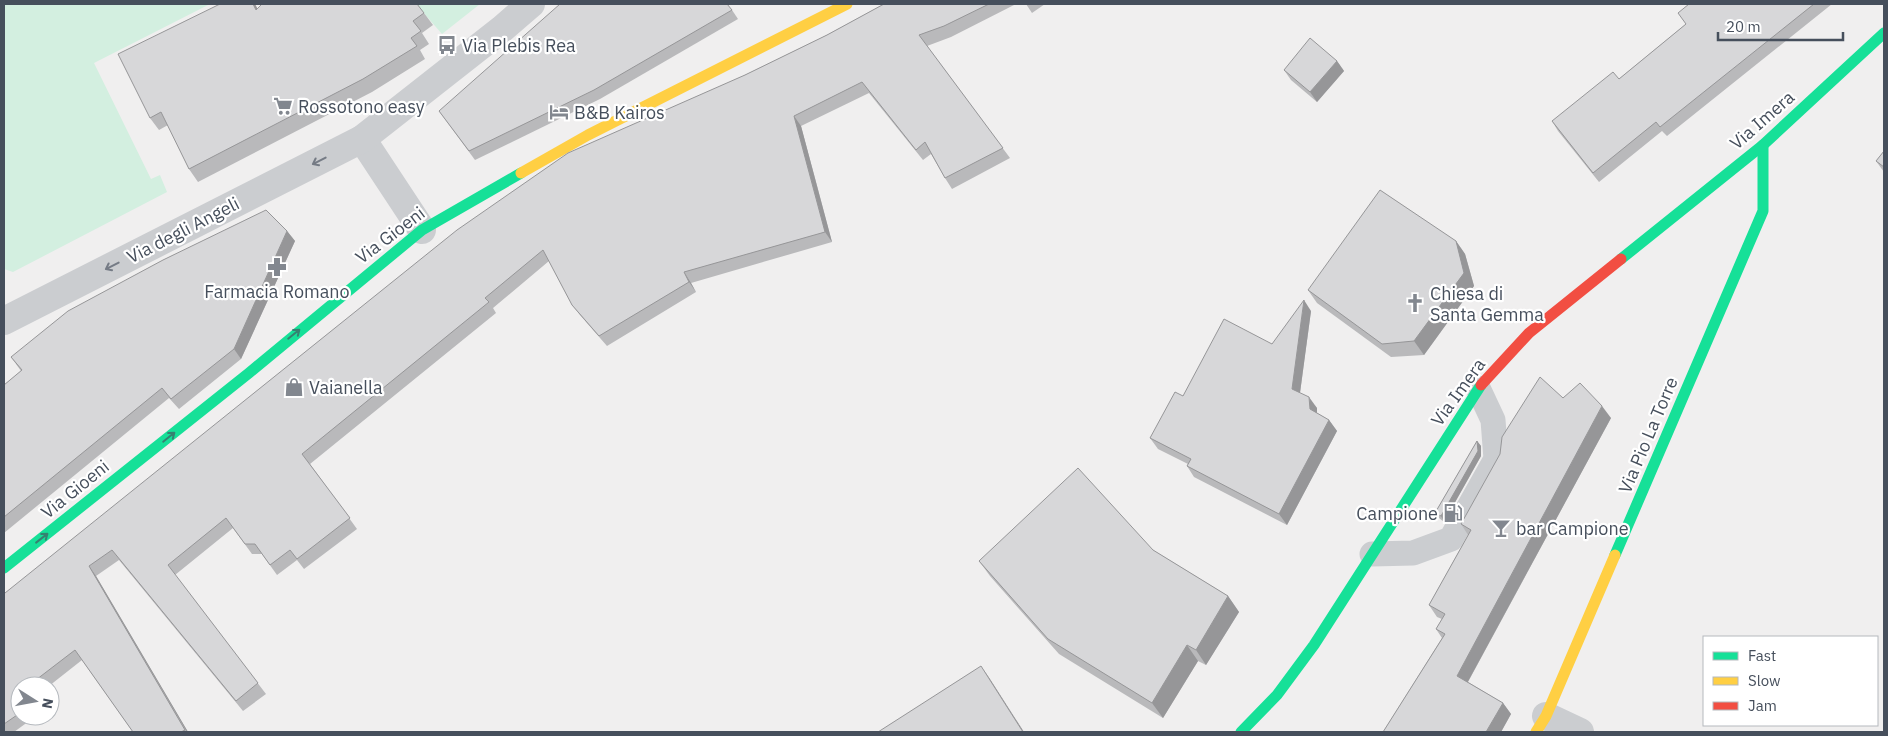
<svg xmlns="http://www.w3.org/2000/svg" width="1888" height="736" viewBox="0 0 1888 736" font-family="'IBM Plex Sans',sans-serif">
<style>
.green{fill:#d3efe0}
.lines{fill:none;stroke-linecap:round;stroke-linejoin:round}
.lane{stroke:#cbcdd0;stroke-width:25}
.street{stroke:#cbcdd0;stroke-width:28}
.fast{stroke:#16e098;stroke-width:11}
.slow{stroke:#ffcf43;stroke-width:11}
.jam{stroke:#f24e42;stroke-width:11}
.wall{fill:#b9b9bb}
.shaded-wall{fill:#969698}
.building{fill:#d7d7d9;stroke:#969698}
.oneway{stroke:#757b85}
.oneway2{stroke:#358271}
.labels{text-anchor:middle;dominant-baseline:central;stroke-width:4.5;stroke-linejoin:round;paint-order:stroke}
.poi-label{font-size:18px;fill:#464f5c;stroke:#fff;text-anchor:start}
.street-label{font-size:18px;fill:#464f5c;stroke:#fff}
</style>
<rect width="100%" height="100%" fill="#f0efef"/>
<g class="green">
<path d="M4,4H210L94,63L151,179L160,175L167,192L13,272L4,269Z"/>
<path d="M416,4H480L442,34Z"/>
</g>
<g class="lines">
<path class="lane" d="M1372,554L1413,553L1451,539L1496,459L1493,420L1478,388"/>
<g class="street">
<path d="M362,139L422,230"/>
<path d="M4,321L362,139L502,29L531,4"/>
<path d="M1546,716L1580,732"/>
</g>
<g class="fast">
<path d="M1621,259L1763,145L1884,33"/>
<path d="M1615,555L1763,211V145"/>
<path d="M4,568L249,373L422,230L521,173"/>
<path d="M1241,732L1277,695L1314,645L1481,385"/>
</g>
<g class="slow">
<path d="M521,173L588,135L847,4"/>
<path d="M1536,732L1546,716L1615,555"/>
</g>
<path class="jam" d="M1481,385L1529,333L1621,259"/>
</g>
<g class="wall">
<path d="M220,4H255L257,8L424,13L433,25L422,33L429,44L420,50L425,59L372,92L198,182L189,169L168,125L159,130L150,118Z"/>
<path d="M884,4H1016L951,37L927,46L1010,158L952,189L945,178L931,154L923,160L869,93L801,126L832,242L691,283L696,292L607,346L580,315L572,305L549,261L493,308L496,313L310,464L357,529L304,569L297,560L277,575L262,554H252L233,528L175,575L266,694L243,711L119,560L96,576L188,732H133L82,660L49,686H20V716H36L14,732H4V592L5,593L745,75L827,35Z"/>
<path d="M1026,4H1045L1032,13Z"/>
<path d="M1689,4H1832L1667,136L1662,131L1599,182L1558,131L1552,121L1619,79L1686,24Z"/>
<path d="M732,10L738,19L600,99L475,160L439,111Z"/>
<path d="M1337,61L1344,71L1317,102L1291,80L1284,70Z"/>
<path d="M1884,151V172L1876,161Z"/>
<path d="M287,231L295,241L241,359L179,409L169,398L4,533V385L21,371L11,357Z"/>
<path d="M1456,241L1465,254L1474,286L1424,355L1391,357L1317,303L1308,290Z"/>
<path d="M1311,311L1300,393L1317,408V413L1329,420L1337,431L1287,525L1194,477L1187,466L1188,464L1158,449L1150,438L1183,396L1272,344Z"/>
<path d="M1563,398L1611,418L1468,682L1503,703L1511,714L1501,732H1383L1442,638L1436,629L1442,619L1437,617L1429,605L1468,535L1461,524Z"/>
<path d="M1477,441L1481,446V456L1444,522L1439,518L1435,513Z"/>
<path d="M1153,550L1228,596L1239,612L1206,665L1198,661L1163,718L1059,654L990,576L979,561Z"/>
</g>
<g class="shaded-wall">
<path d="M253,4H255L264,22L256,10Z"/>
<path d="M1337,61L1344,71L1317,102L1310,92Z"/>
<path d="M794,116L801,126L832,242L825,232Z"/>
<path d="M287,231L295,241L241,359L234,349Z"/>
<path d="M1456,241L1465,254L1474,286L1424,355L1414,341Z"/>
<path d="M684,272L691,283L696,292L689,282Z"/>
<path d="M1304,300L1311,311L1299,400L1292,389Z"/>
<path d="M1309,397L1317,408V420L1310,409Z"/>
<path d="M1602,406L1611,418L1465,687L1457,676Z"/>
<path d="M1329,420L1337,431L1287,525L1279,514Z"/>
<path d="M1477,441L1481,446V456L1444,522L1441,516Z"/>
<path d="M89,566L96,576L188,732H187Z"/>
<path d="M1228,596L1239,612L1206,665L1196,650Z"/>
<path d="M1187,645L1198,661L1163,718L1152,703Z"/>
<path d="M981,666L990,679L1024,732H1023Z"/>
<path d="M1503,703L1511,714L1501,732H1486Z"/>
</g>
<g class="building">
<path d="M220,4H253L256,10L262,4H417L424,13L413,21L421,31L411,38L417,46L363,79L189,169L161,112L150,118L118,54Z"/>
<path d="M560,4H727L732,10L594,90L469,151L439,111Z"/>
<path d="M884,4H989L944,26L919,35L1003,148L945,178L925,142L916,150L862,82L794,116L825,232L684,272L689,282L599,336L572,305L543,250L485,298L489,302L302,454L350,518L297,559L290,550L270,565L255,544H245L226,518L168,565L258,683L236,701L112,550L89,566L185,730L181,732H133L75,650L28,686H20V713L4,724V592L5,593L457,230L568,153L745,75L827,35Z"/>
<path d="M1689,4H1814L1660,127L1656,122L1593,173L1552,121L1613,72L1619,79L1686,24L1678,13Z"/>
<path d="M1310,38L1337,61L1310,92L1284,70Z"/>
<path d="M1884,151V167L1876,161Z"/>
<path d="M1380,190L1456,241L1464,273L1414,341L1382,344L1308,290Z"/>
<path d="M266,210L287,231L234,349L171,399L162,388L4,517V385L22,370L11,357L68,311L163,260Z"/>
<path d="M1304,300L1292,389L1309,397L1310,409L1329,420L1279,514L1187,466L1191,459L1150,438L1175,392L1183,396L1224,319L1272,344Z"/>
<path d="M1540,377L1563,398L1580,383L1602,406L1457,676L1503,703L1486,732H1383L1445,634L1436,629L1445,614L1429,605L1471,530L1461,524L1500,454L1502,437Z"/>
<path d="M1477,441L1478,451L1441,516L1435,513Z"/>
<path d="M1078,468L1153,550L1228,596L1196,650L1187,645L1152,703L1048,639L979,561Z"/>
<path d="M981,666L1023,732H878Z"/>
</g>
<defs><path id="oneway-shaft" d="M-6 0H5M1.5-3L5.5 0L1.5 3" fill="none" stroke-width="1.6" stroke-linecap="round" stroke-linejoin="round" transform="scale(1.25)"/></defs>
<g class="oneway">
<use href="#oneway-shaft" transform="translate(319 161) rotate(153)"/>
<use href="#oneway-shaft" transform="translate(112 266) rotate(153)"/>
</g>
<g class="oneway2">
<use href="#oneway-shaft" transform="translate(294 334) rotate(-39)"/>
<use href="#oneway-shaft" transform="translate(169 437) rotate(-39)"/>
<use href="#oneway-shaft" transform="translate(42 538) rotate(-38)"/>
</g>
<defs>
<g id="bus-bare" transform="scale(1.5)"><path d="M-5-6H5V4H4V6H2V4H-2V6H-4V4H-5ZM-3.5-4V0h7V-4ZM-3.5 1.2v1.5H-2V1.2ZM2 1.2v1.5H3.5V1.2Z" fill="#82878f" stroke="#fff" stroke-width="2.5" paint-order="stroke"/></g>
<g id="supermarket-bare" transform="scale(1.5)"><path d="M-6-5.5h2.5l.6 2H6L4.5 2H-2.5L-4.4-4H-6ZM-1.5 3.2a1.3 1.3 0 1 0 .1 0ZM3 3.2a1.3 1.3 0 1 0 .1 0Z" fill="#82878f" stroke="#fff" stroke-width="2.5" paint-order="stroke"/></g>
<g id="hotel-bare" transform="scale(1.5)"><path d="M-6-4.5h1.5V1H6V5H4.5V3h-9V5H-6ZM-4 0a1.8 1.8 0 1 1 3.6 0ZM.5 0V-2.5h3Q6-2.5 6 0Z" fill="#82878f" stroke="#fff" stroke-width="2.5" paint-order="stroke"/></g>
<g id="pharmacy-bare" transform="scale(1.5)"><path d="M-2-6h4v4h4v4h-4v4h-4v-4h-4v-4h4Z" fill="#82878f" stroke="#fff" stroke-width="2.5" paint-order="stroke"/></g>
<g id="church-bare" transform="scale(1.5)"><path d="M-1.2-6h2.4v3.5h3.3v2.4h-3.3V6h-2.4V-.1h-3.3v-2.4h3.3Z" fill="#82878f" stroke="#fff" stroke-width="2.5" paint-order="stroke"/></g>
<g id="shop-bare" transform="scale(1.5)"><path d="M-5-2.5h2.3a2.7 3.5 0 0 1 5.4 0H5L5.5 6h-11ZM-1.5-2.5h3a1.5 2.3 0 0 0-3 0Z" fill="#82878f" stroke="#fff" stroke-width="2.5" paint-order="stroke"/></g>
<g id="fuel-bare" transform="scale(1.5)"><path d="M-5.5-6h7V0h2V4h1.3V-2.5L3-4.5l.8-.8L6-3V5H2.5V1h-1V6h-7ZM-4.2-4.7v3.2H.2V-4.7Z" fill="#82878f" stroke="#fff" stroke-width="2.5" paint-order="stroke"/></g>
<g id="bar-bare" transform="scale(1.5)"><path d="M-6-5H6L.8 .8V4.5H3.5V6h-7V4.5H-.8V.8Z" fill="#82878f" stroke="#fff" stroke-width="2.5" paint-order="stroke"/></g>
</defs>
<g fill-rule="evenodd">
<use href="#bus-bare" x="447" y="45"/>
<use href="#supermarket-bare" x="283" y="106"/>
<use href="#hotel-bare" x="559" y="112"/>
<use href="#pharmacy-bare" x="277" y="267"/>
<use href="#church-bare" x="1415" y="303"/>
<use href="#shop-bare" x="294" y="387"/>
<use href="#fuel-bare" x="1453" y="513"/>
<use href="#bar-bare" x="1501" y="528"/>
</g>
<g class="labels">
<g class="poi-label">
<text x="462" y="45">Via Plebis Rea</text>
<text x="298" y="106">Rossotono easy</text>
<text x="574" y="112">B&amp;B Kairos</text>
<text x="277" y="291" text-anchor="middle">Farmacia Romano</text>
<text x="1430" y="293">Chiesa di<tspan x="1430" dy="21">Santa Gemma</tspan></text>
<text x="309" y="387">Vaianella</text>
<text x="1438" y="513" text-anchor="end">Campione</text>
<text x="1516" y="528">bar Campione</text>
</g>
<g class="street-label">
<text transform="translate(1762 120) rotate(-41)">Via Imera</text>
<text transform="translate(183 230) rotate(-27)">Via degli Angeli</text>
<text transform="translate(390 235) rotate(-37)">Via Gioeni</text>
<text transform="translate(1458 392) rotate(-54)">Via Imera</text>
<text transform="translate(1648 435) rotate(-67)">Via Pio La Torre</text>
<text transform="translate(75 489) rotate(-39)">Via Gioeni</text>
</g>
</g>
<rect width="1888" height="736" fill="none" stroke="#464f5c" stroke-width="10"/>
<rect x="1703" y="636" width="175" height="90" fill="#ffffff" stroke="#b5b9be"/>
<rect x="1713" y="652" width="25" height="8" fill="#16e098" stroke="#b5b9be"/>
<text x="1748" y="661" font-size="15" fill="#464f5c">Fast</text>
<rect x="1713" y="677" width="25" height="8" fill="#ffcf43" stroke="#b5b9be"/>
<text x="1748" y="686" font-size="15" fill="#464f5c">Slow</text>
<rect x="1713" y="702" width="25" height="8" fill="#f24e42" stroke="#b5b9be"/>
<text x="1748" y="711" font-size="15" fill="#464f5c">Jam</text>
<g transform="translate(35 701) rotate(101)"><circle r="24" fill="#ffffff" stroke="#b5b9be"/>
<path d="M0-4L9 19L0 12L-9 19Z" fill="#82878f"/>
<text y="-8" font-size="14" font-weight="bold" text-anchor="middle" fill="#464f5c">N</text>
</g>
<path d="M1718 32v8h125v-8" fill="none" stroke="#464f5c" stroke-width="2.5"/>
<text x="1726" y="32" font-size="15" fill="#464f5c" stroke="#ffffff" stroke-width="4" paint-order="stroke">20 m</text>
</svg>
